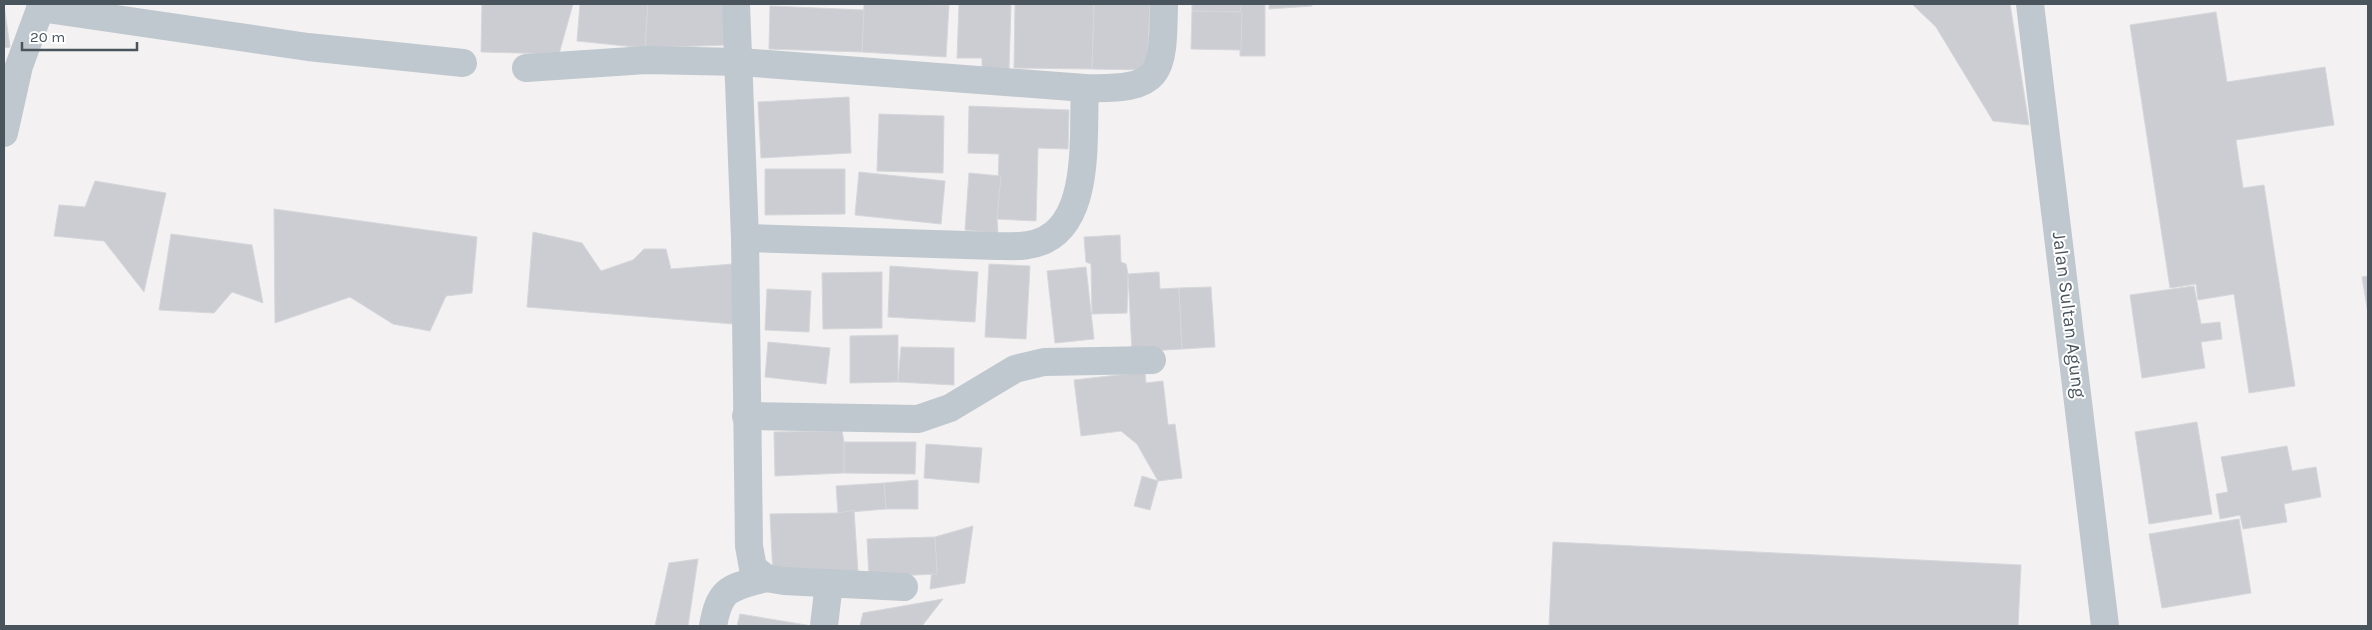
<svg xmlns="http://www.w3.org/2000/svg" width="2372" height="630" viewBox="0 0 2372 630" font-family="Karla,sans-serif">
<style>
.building{fill:#cbcdd3;stroke:#d5d7db}
.lines{fill:none;stroke-linecap:round;stroke-linejoin:round}
.minor{stroke:#bfc8ce;stroke-width:28}
.tertiary{stroke:#bfc8ce;stroke-width:28}
.labels{text-anchor:middle;dominant-baseline:central;stroke-width:4;stroke-linejoin:round;paint-order:stroke}
.street-label{font-size:19px;fill:#49545d;stroke:#fff}
</style>
<rect width="100%" height="100%" fill="#f3f1f1"/>
<g class="building">
<path d="M482,4H573L559,54L481,52Z"/>
<path d="M580,4H648L645,48L577,41Z"/>
<path d="M648,4H722L726,45L645,48Z"/>
<path d="M864,4L949,5L946,57L862,52Z"/>
<path d="M959,4H1011L1009,70L982,69V58H957Z"/>
<path d="M1015,4H1094L1092,69L1014,68Z"/>
<path d="M1094,4H1150L1147,70L1092,69Z"/>
<path d="M1192,4H1241L1242,12L1192,11Z"/>
<path d="M1241,4H1265V56H1240Z"/>
<path d="M1269,4H1312V6L1269,9Z"/>
<path d="M1922,4H2010L2029,125L1993,121L1936,27L1913,5Z"/>
<path d="M4,5L10,47L4,48Z"/>
<path d="M770,6L864,10L862,52L769,49Z"/>
<path d="M1192,11L1242,12L1241,50L1191,49Z"/>
<path d="M2216,12L2227,82L2325,67L2334,125L2236,140L2243,188L2264,185L2295,386L2249,393L2234,294L2198,300L2196,284L2170,288L2130,25Z"/>
<path d="M849,97L851,153L761,158L758,102Z"/>
<path d="M969,106L1069,110L1068,149L1038,148L1036,221L997,219L999,154L968,153Z"/>
<path d="M879,114L944,116L943,173L877,171Z"/>
<path d="M765,169H845V214L765,215Z"/>
<path d="M859,172L945,181L941,224L855,215Z"/>
<path d="M969,173L1001,176L997,219L998,233L965,230Z"/>
<path d="M95,181L166,193L144,292L104,241L54,236L59,205L85,207Z"/>
<path d="M274,209L477,237L472,293L446,296L430,331L393,324L350,297L275,323Z"/>
<path d="M533,232L582,243L601,271L633,260L644,249H666L671,269L733,264V324L527,307Z"/>
<path d="M171,234L252,245L263,303L232,292L214,313L159,310Z"/>
<path d="M1120,235L1121,262L1126,264L1128,274L1127,313L1092,314L1091,264L1086,262L1084,237Z"/>
<path d="M989,264L1030,266L1026,339L985,337Z"/>
<path d="M890,266L978,272L975,322L888,317Z"/>
<path d="M1086,267L1094,339L1055,343L1047,271Z"/>
<path d="M882,272V328L823,329L822,273Z"/>
<path d="M1159,272L1160,289L1179,288L1182,349L1132,352L1128,274Z"/>
<path d="M2368,276V314L2362,277Z"/>
<path d="M2194,286L2201,324L2220,322L2222,339L2201,342L2205,368L2142,378L2130,295Z"/>
<path d="M1211,287L1215,347L1182,349L1179,288Z"/>
<path d="M767,289L811,291L809,332L765,330Z"/>
<path d="M898,335V382L850,383V336Z"/>
<path d="M768,342L830,348L826,384L765,377Z"/>
<path d="M901,347L954,348V385L898,382Z"/>
<path d="M1145,372L1146,383L1163,381L1168,425L1175,424L1182,478L1158,481L1137,444L1121,431L1081,436L1074,380Z"/>
<path d="M2197,422L2212,514L2149,524L2135,432Z"/>
<path d="M842,431L844,442V473L775,476L774,432Z"/>
<path d="M844,442H916L915,474L844,473Z"/>
<path d="M926,444L982,448L979,483L924,478Z"/>
<path d="M2287,446L2292,471L2316,467L2321,497L2284,504L2287,522L2243,529L2240,515L2220,519L2216,494L2228,492L2221,457Z"/>
<path d="M1142,476L1158,481L1150,510L1134,506Z"/>
<path d="M918,480V509H886L884,483Z"/>
<path d="M884,483L886,509L838,513L836,486Z"/>
<path d="M854,510L858,572L773,576L770,514L838,513Z"/>
<path d="M2239,519L2251,593L2162,608L2149,534Z"/>
<path d="M973,526L965,583L930,589L935,537Z"/>
<path d="M935,537L937,574L869,577L867,539Z"/>
<path d="M1553,542L2021,565L2018,626H1549Z"/>
<path d="M698,559L688,626H655L669,563Z"/>
<path d="M943,599L922,626H860L863,613Z"/>
<path d="M740,614L812,626H737Z"/>
</g>
<g class="lines">
<g class="minor">
<path d="M736,4L745,238L749,546L753,568L766,578L784,581L904,587"/>
<path d="M40,8L308,47L463,63"/>
<path d="M526,68L646,60L740,62L1085,88C1162,90 1163,76 1164,4"/>
<path d="M4,133L19,66L42,4"/>
<path d="M745,238L997,246C1007,246 1018,247 1028,245C1094,235 1082,137 1085,88"/>
<path d="M746,416L918,419L950,408L1015,369L1044,362L1152,360"/>
<path d="M713,626C720,587 730,588 766,578"/>
<path d="M824,626L829,583"/>
</g>
<path class="tertiary" d="M2030,4L2105,626"/>
</g>
<g class="labels">
<g class="street-label">
<text transform="translate(2069 315) rotate(83)">Jalan Sultan Agung</text>
</g>
</g>
<rect width="2372" height="630" fill="none" stroke="#49545d" stroke-width="10"/>
<path d="M22 42v8h115v-8" fill="none" stroke="#49545d" stroke-width="2.5"/>
<text x="30" y="42" font-size="15" fill="#49545d" stroke="#ffffff" stroke-width="4" paint-order="stroke">20 m</text>
</svg>
